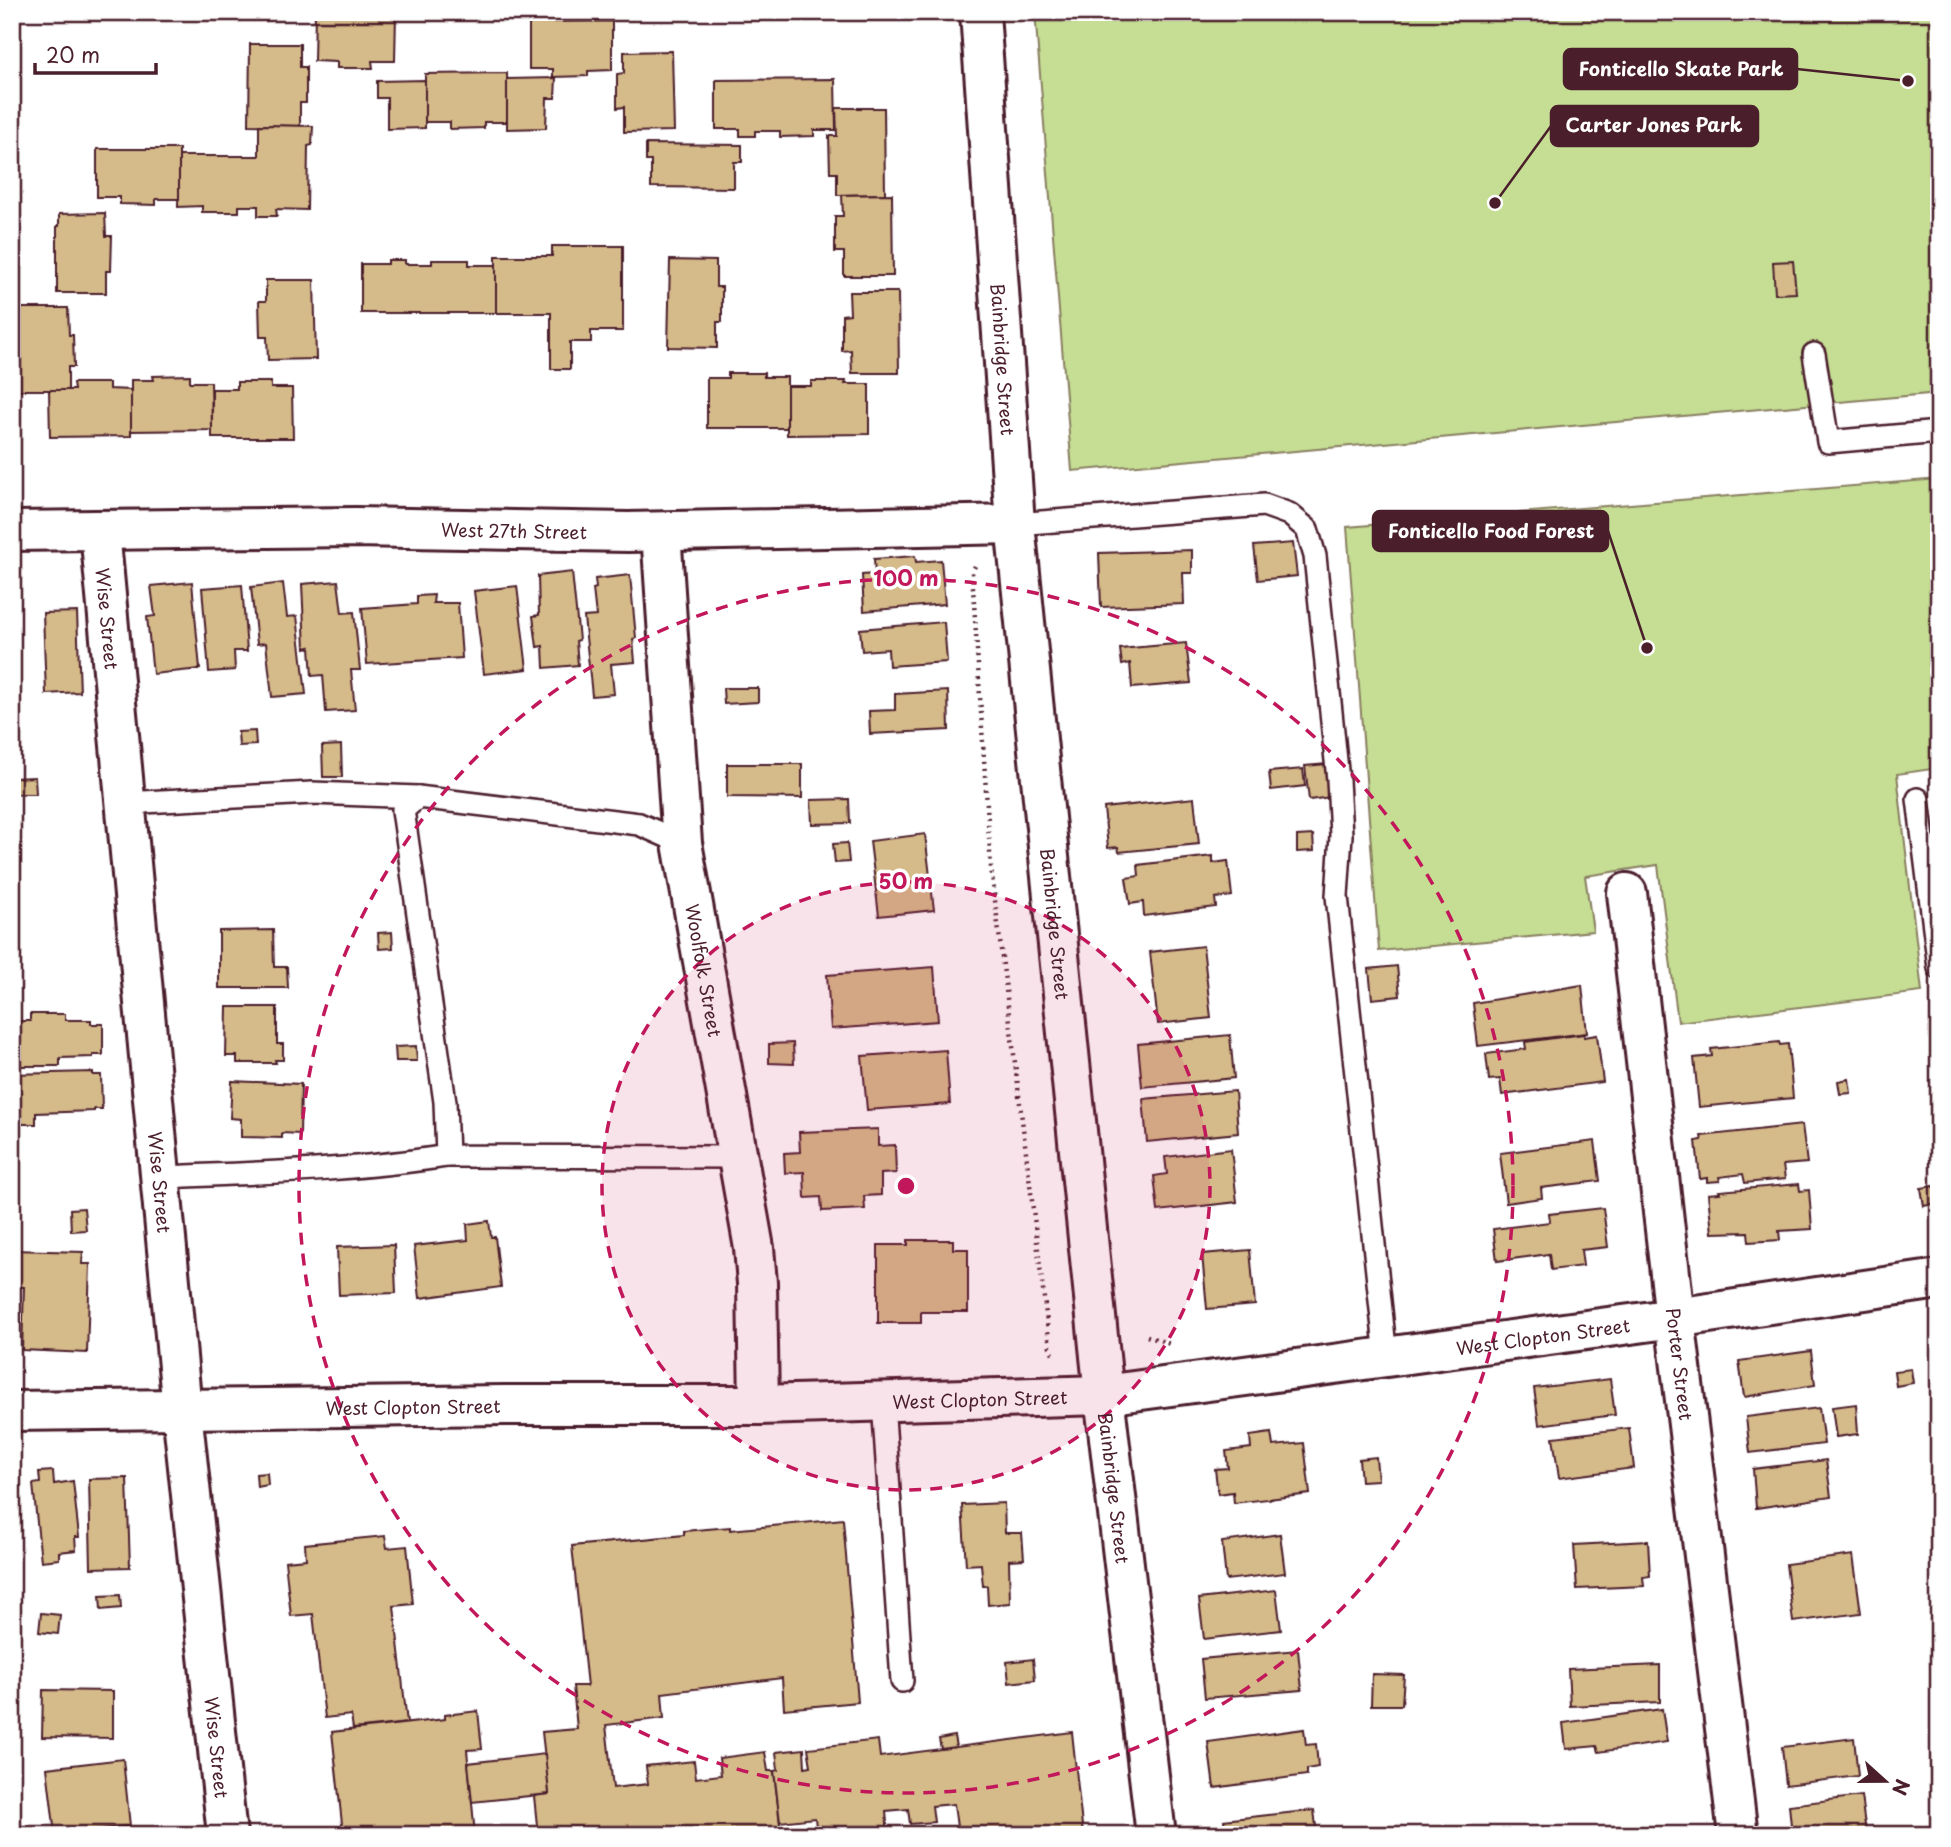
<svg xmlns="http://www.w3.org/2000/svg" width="1951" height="1847" viewBox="0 0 1951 1847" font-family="'Playpen Sans',sans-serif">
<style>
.green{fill:#c5de94;stroke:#887e60;stroke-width:2}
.building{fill:#d5ba8a;stroke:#4a1f2b;stroke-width:2}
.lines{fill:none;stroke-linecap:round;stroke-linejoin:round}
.service-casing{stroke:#4a1f2b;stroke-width:26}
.minor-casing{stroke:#4a1f2b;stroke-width:44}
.tertiary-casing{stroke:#4a1f2b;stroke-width:44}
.path{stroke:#4a1f2b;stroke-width:4.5;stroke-dasharray:2 5;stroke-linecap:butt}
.service{stroke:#fff;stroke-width:21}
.minor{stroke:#fff;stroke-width:38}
.tertiary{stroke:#fff;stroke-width:38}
.ring{fill:none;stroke:#c2185b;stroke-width:3.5;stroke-dasharray:12 9}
.labels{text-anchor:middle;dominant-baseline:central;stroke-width:7;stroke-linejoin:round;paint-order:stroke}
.street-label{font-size:18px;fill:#4a1f2b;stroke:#fff}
.centre{fill:#c2185b;stroke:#fff;stroke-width:3.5}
.ring-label{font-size:21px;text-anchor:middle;font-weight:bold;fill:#c2185b;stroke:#fff;stroke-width:7;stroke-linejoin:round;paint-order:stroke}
.leader{fill:none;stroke:#4a1f2b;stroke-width:2.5}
.callout-dot{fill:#4a1f2b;stroke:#fff;stroke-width:2.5}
.callout{fill:#4a1f2b;stroke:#4a1f2b;stroke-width:2.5}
.callout-label{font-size:19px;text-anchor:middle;font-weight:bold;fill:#fff}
</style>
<rect width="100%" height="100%" fill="#fff"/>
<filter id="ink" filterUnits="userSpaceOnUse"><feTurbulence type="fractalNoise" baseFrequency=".0143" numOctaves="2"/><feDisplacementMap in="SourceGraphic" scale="14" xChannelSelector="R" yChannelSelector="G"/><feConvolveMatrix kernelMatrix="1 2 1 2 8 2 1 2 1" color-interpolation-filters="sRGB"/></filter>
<g filter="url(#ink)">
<g class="green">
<path d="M1035,12H1939V393L1072,471Z"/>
<path d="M1939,479V768L1897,774L1922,992L1678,1022L1658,865L1585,876L1593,931L1379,951L1347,527Z"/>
</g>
<g class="building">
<path d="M315,12L396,13L395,61H372L373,68H337V62L314,61Z"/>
<path d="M612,21V70L588,71V76L553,77V69H529V22Z"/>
<path d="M250,44H300V67H306V103H300V126L249,125Z"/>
<path d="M672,51L674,131L624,132V107L617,108V74L624,73V52Z"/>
<path d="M507,73L508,122H484V128L450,129V122H425V74Z"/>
<path d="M556,78L555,98H547L546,128L507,129V79Z"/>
<path d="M835,79L836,130H814V136L780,137V131H755V136H740V129H716V80Z"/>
<path d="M425,80V128L387,129V98H377V81Z"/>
<path d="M836,108H884L885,194L837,195V173H830L829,136H837Z"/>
<path d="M259,125L313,126L312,145L308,146L307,210L276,209L277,216H258V206H239V212H202V206L178,207L179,156H259Z"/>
<path d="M646,144L742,145V162H734V188L651,187V161H646Z"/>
<path d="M97,149H179V199H156V205L120,204V197H97Z"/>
<path d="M892,194L893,276H844V252H835V216H843L842,195Z"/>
<path d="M105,213L106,236H112L111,271H106V293H57V226H59V214Z"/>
<path d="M552,246H623V331H591V342H570V369H551V313H496V256H552Z"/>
<path d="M388,260H405V264H432V260H469V265H496V313H361V264H388Z"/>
<path d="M670,260L716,261V287H722V322H717V348L668,347Z"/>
<path d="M1793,261L1796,293L1775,294L1773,262Z"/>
<path d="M266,280H314L316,359L268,360L267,337H260L259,301H266Z"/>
<path d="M849,292H898L899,373H852L851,350L842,351V315L850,314Z"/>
<path d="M18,308H68L69,335H73L74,367H68V390H19Z"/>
<path d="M728,373H764V377H787V428H707V378H728Z"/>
<path d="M190,375V382H211L212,430L131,431V380H154L153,376Z"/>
<path d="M811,381H846L845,384H869V434L787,435V386H811Z"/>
<path d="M237,382H271V388H292L293,438H212V389H237Z"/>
<path d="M73,383H109V389L131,390V436L50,437L49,390H74Z"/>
<path d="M1293,543L1297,576L1258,580L1254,546Z"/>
<path d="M1192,550V573H1183L1184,604L1101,607L1099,553Z"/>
<path d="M915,556L916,562L941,560L945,604L864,611L862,575L875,574L874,559Z"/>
<path d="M572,572L579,640L576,641L578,665L544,668L543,646L537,647L533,616L539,615L538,576Z"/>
<path d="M630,575L636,638L633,639L635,662L611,664L614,694L592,696L584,617L596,616L593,589L596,588L595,579Z"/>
<path d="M338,581L342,613L354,612L360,670H351L355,710L326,712L323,675L312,676L310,647L305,648L302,584Z"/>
<path d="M192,582L200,669L153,674L147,617L155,616L151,586Z"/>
<path d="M283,583L287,617L297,616L306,694L272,697L266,643L257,644L251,587Z"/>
<path d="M242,585L247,651H234L235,670L209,672L202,588Z"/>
<path d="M517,586L527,669L484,674L474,591Z"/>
<path d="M434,595L433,603H458L462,658L367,664L362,608L417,604V596Z"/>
<path d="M77,612L80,692L46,694L43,613Z"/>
<path d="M944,622L947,662L889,666L888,649L862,651L860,629Z"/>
<path d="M1186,643L1191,683L1132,688L1130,663L1122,665L1120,649Z"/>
<path d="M723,688H758V702L724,704Z"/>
<path d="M948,691L949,730L870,734L869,711L895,710V694Z"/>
<path d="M255,731L256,745L239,746L238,732Z"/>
<path d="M341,745L342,777H323L322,746Z"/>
<path d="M727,764H802V798L727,797Z"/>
<path d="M1327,764L1331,797L1309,800L1305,766Z"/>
<path d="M1303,769L1305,786L1271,790L1269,772Z"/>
<path d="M35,777L36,794H14L13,778Z"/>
<path d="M1194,798L1199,844L1119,852L1118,847L1108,848L1104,808Z"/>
<path d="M849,799L850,823L812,824L811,800Z"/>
<path d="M925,834L934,910L879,916L870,841Z"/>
<path d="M1313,835L1314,851L1297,852V836Z"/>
<path d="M847,843L849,862L835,863L833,844Z"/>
<path d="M1213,856V863L1228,861L1232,896L1215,898L1216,907L1144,916L1143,902L1130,904L1126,878L1139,876L1138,865Z"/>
<path d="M273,930L274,967H287L288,988H219V931Z"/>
<path d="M392,932L393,948L379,949L378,933Z"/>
<path d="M1203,946L1211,1018L1158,1024L1150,952Z"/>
<path d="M1397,966L1400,996L1372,999L1369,969Z"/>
<path d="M934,967L938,1021L831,1029L827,975Z"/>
<path d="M1582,985L1587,1033L1478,1046L1473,1003Z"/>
<path d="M227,1007H277V1044H283V1060H275L276,1063H237V1056H226Z"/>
<path d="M30,1014H65V1020H91V1024H103V1055H93V1057L60,1058V1066H12V1021H30Z"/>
<path d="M1584,1034V1037L1597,1035L1603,1082L1502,1095L1500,1079L1489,1080L1486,1054L1526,1049L1525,1042Z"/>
<path d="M1230,1035L1234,1078L1142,1087L1138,1044Z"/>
<path d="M1779,1042L1780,1045L1788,1044L1793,1098L1699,1107L1694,1058L1712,1056L1711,1049Z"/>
<path d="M793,1043L794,1064L769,1063V1044Z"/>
<path d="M416,1046L417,1061H396L395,1047Z"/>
<path d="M946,1050L950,1104L867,1110L862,1056Z"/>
<path d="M93,1072V1075H101L102,1109H94V1111L36,1113V1124H12V1074Z"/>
<path d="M1849,1079L1851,1093L1840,1094L1838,1081Z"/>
<path d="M232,1081L301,1084L300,1134L282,1133V1138L241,1137V1119L230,1118Z"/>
<path d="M1235,1091L1238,1133L1147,1142L1143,1099Z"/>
<path d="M1802,1125L1807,1163L1783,1165L1785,1179L1745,1183L1743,1174L1719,1177L1720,1181L1707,1182V1178L1700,1179L1696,1141L1702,1140L1701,1136Z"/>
<path d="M878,1129V1146L895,1145V1147L896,1173L881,1174V1195L864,1196L865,1209L822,1211L821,1197L805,1198L804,1172L785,1173L784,1153L800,1152L799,1132Z"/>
<path d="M1595,1141L1600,1181L1541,1188L1542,1198L1506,1203L1500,1153Z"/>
<path d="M1231,1149L1237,1202L1158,1211L1154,1176L1167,1174L1165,1157Z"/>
<path d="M1799,1184L1800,1191L1809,1190L1812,1229L1779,1231L1780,1240L1749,1242L1748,1232L1712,1233L1708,1194L1720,1193L1719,1191Z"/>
<path d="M1934,1186L1937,1203L1924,1206L1921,1188Z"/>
<path d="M84,1208L86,1230L71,1231L70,1209Z"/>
<path d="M1603,1208L1608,1247L1581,1250L1583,1266L1551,1270L1549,1254L1497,1261L1493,1229L1550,1222L1549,1214Z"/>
<path d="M489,1221L491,1237H495L501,1287L420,1298L414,1246L468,1240L467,1224Z"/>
<path d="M908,1240H953V1249H968V1312H921V1323H878V1245H908Z"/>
<path d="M394,1245L396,1293L339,1295L337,1247Z"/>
<path d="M12,1250L83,1252L82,1264H90L87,1353L22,1350L24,1287H12Z"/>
<path d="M1250,1250L1255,1305L1207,1309L1202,1254Z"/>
<path d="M1811,1351L1815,1385L1744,1397L1739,1361Z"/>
<path d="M1911,1369L1913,1383L1896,1386L1894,1371Z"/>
<path d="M1610,1379L1615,1415L1539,1425L1534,1388Z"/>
<path d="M1856,1404L1858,1434L1836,1437L1832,1407Z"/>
<path d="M1819,1408L1824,1444L1750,1453L1746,1417Z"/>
<path d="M1629,1428L1634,1468L1559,1478L1553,1437Z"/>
<path d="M1271,1433L1273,1446L1304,1443L1310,1494L1234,1503L1233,1492L1218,1494L1215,1469L1228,1468L1226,1451L1251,1448L1250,1436Z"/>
<path d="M1376,1457L1378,1480L1361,1481L1359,1459Z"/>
<path d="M1826,1460L1831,1497L1756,1508L1753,1469Z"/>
<path d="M53,1471L54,1484L73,1481L79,1537H75L76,1550L59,1552V1559L41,1561L33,1484L40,1483L39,1472Z"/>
<path d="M267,1473L268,1485L257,1487L256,1474Z"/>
<path d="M127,1478L130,1567L91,1568L89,1479Z"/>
<path d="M1004,1503L1005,1533H1022L1024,1559L1009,1560L1010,1603L988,1605L987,1586H983L981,1564L966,1565L962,1505Z"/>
<path d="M843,1519L858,1702L784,1709L782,1678L662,1693L664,1718L606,1725L613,1788L648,1784L646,1766L694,1761L696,1778L721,1775L719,1758L765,1752L768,1771H774L781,1834L538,1835L534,1796L549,1794L542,1732L577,1729L573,1686H587L572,1546L684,1535V1531L730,1527V1530Z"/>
<path d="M1280,1534L1285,1573L1226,1580L1222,1542Z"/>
<path d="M385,1536L387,1548L407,1546L413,1604L394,1606L407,1723L353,1729L351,1715L325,1718L313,1614L291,1616L285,1561L306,1559L305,1544Z"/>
<path d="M1648,1541L1650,1576L1643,1577L1644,1586L1577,1589L1574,1545Z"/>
<path d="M1853,1555L1861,1613L1793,1622L1786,1564Z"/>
<path d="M1276,1590L1281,1630L1204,1639L1199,1599Z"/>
<path d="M120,1595L121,1608L101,1610L100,1596Z"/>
<path d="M41,1613L60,1615L58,1634L39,1632Z"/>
<path d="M1298,1650L1302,1690L1205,1698L1201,1659Z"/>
<path d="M1033,1659L1035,1680L1009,1683L1007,1662Z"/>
<path d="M1660,1665V1702L1570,1706L1568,1669Z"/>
<path d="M1372,1674L1404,1675L1402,1705H1371Z"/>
<path d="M43,1690L113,1691V1738L42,1737Z"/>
<path d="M1662,1709L1667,1742L1599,1752L1597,1746L1566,1749L1563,1723Z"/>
<path d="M478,1711L482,1749L467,1750L475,1835H326L343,1833L332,1732L445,1719V1715Z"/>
<path d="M1304,1729L1306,1745L1316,1744L1318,1767L1307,1769V1775L1214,1788L1208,1742Z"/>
<path d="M1072,1732L1083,1835H958L954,1804L932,1806L934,1822L910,1824L908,1809L886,1811L888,1835H817L815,1818L780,1822L774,1771L778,1770L776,1752L804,1749L805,1767L811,1766L808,1748L878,1740L880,1757Z"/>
<path d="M954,1736L956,1747L941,1749L939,1739Z"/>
<path d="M1854,1738L1858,1776L1786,1785L1782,1747Z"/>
<path d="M545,1754L549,1794L472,1802L468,1763Z"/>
<path d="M123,1759L130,1826L55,1834L47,1768Z"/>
<path d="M1861,1796L1866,1833L1853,1835H1792L1789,1805Z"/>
<path d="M1314,1810L1317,1835H1226L1224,1820Z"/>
</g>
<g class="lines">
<g class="service-casing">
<g id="service">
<path d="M1814,354L1828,442L1939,432"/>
<path d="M1015,524L1264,505L1289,514L1307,529L1315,556L1338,780L1341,835L1337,896L1386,1357"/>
<path d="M1918,799L1939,968"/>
<path d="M125,803L312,793L418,797"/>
<path d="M682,843L639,824L418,797L403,810L445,1102L447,1156L737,1157"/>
<path d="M160,1177C256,1173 352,1171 447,1156"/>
<path d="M883,1402L902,1681"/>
</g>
</g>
<g class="minor-casing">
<g id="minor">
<path id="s1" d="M12,531L355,527L628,532L1015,524"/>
<path id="s2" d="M100,531L182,1410L227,1835"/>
<path id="s3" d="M661,532L682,843L754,1248L757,1283L759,1405"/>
<path id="s4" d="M1627,893L1675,1318L1738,1835"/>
</g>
</g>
<g class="tertiary-casing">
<g id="tertiary">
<path id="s5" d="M980,12L1015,524L1104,1395L1156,1835"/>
<path id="s6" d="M12,1411L504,1405H759L1104,1395L1675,1318L1939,1279"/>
</g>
</g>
<g class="path">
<path d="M975,566L972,572L991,868L1050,1347L1054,1356"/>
<path d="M1147,1336L1170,1344"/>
</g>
<use href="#service" class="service"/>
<use href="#minor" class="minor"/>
<use href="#tertiary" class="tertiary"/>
</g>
</g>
<circle cx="906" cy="1186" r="304" fill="#c2185b" fill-opacity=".12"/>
<g class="ring">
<circle cx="906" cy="1186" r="304"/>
<circle cx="906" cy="1186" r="607"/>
</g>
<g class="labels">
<g class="street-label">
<text stroke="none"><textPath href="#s5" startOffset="348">Bainbridge Street</textPath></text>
<text stroke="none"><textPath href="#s1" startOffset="502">West 27th Street</textPath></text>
<text stroke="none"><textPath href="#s2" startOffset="88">Wise Street</textPath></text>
<text stroke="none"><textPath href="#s5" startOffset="915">Bainbridge Street</textPath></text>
<text stroke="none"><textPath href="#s3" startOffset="441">Woolfolk Street</textPath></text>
<text stroke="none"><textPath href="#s2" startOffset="654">Wise Street</textPath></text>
<text stroke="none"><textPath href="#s6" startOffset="1535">West Clopton Street</textPath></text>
<text stroke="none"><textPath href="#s4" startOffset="474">Porter Street</textPath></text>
<text stroke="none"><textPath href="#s6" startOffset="968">West Clopton Street</textPath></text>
<text stroke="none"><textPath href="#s6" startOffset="401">West Clopton Street</textPath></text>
<text stroke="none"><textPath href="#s5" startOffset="1482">Bainbridge Street</textPath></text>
<text stroke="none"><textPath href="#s2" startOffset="1222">Wise Street</textPath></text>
</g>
</g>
<circle cx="906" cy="1186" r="10" class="centre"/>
<g class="ring-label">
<text x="906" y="586">100 m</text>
<text x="906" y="889">50 m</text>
</g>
<path class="leader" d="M1908 81L1797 69M1495 203L1551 126M1647 648L1608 531"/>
<g class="callout-dot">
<circle cx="1908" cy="81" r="7"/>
<circle cx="1495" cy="203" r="7"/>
<circle cx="1647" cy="648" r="7"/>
</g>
<g class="callout">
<rect x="1564" y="49" width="233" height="40" rx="7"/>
<rect x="1551" y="106" width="207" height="40" rx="7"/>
<rect x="1373" y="511" width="235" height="40" rx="7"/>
</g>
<g class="callout-label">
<text x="1681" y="76">Fonticello Skate Park</text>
<text x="1654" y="132">Carter Jones Park</text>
<text x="1491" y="538">Fonticello Food Forest</text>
</g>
<rect width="1951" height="1847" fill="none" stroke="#fff" stroke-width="42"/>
<rect x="21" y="21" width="1909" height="1805" fill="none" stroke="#4a1f2b" stroke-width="2.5" filter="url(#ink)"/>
<g transform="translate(1885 1781) rotate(111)" stroke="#ffffff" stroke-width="5" paint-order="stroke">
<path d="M0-5L12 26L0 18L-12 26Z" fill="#4a1f2b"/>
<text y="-10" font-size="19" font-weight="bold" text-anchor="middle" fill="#4a1f2b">N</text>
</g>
<path d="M35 63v10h121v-10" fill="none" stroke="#4a1f2b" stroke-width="3.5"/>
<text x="46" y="63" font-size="21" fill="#4a1f2b" stroke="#ffffff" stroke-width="5" paint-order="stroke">20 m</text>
</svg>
